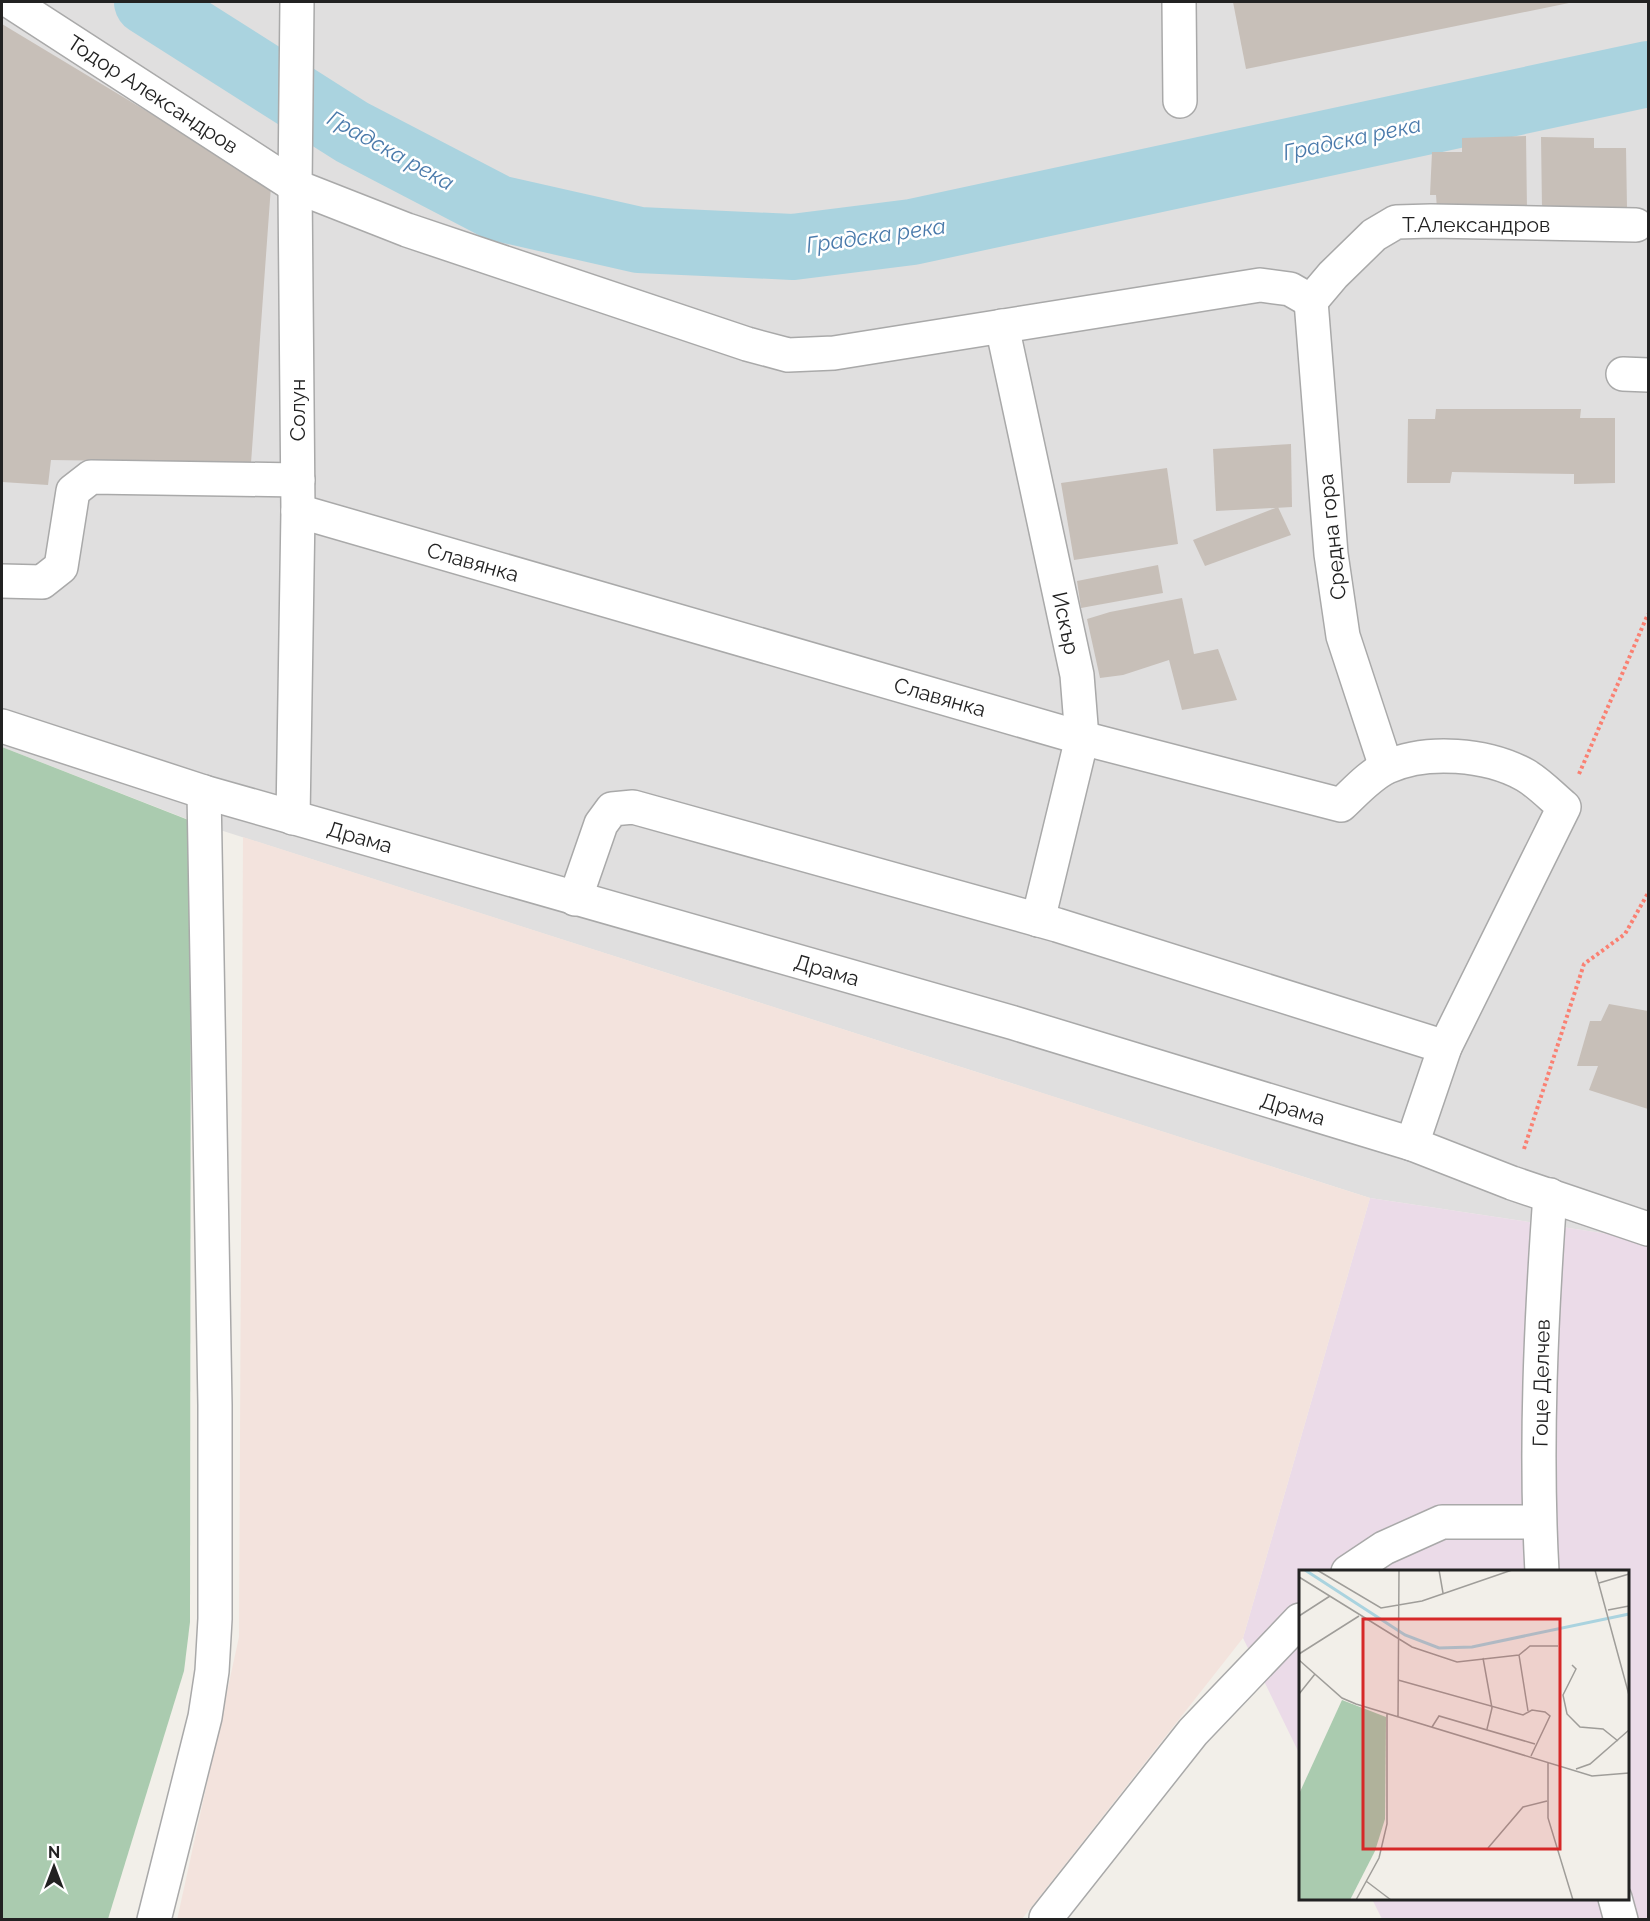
<svg xmlns="http://www.w3.org/2000/svg" width="1650" height="1921" viewBox="0 0 1650 1921" font-family="Raleway,sans-serif">
<style>
.residential{fill:#e0dfdf}
.industrial{fill:#ebdbe8}
.military{fill:#f3e3dd}
.cemetery{fill:#aacbaf}
.lines{fill:none;stroke-linecap:round;stroke-linejoin:round}
.river{stroke:#aad3df;stroke-width:66}
.building{fill:#c7bfb8}
.minor-casing{stroke:#a9a9a9;stroke-width:36}
.path{stroke:#fa8072;stroke-width:4;stroke-dasharray:3 3;stroke-linecap:butt}
.minor{stroke:#fff;stroke-width:33}
.labels{text-anchor:middle;dominant-baseline:central;stroke-width:5;stroke-linejoin:round;paint-order:stroke}
.street-label{font-size:21px;fill:#222;stroke:#fff}
.water-label{font-size:22px;font-style:italic;fill:#4a7aab;stroke:#fff}
.inset-river{fill:none;stroke:#aad3df;stroke-width:3}
.inset-road{fill:none;stroke:#9f9d99;stroke-width:1.5}
.view{fill:#d62828;fill-opacity:0.15;stroke:#d62828;stroke-width:3}
.inset-edge{fill:none;stroke:#222;stroke-width:3}
</style>
<rect width="100%" height="100%" fill="#f2efe9"/>
<path class="residential" d="M2,2H1648V1240L1370,1198L192,821L2,747Z"/>
<path class="industrial" d="M1370,1198L1648,1240V1919H1382L1372,1899L1628,1898V1572H1300V1755L1243,1638Z"/>
<path class="military" d="M243,837L1370,1198L1243,1638L1022,1919L177,1920L239,1637Z"/>
<path class="cemetery" d="M2,747L191,821L190,1622L184,1671L108,1919H2Z"/>
<g class="lines">
<path class="river" d="M147,2L352,132L498,208L639,240L793,247L912,232L1648,74"/>
</g>
<g class="building">
<path d="M1233,2H1569V3L1246,69Z"/>
<path d="M2,24L271,186L251,463L51,460L48,485L2,482Z"/>
<path d="M1526,136L1527,210L1437,209L1436,195H1430L1432,152H1462V138Z"/>
<path d="M1541,137L1594,138V148H1626L1627,208L1542,209Z"/>
<path d="M1436,409H1581L1580,418H1615V483L1574,484V474L1452,472L1450,483H1407L1408,419H1435Z"/>
<path d="M1291,444L1292,507L1216,511L1213,449Z"/>
<path d="M1167,468L1178,544L1074,560L1061,483Z"/>
<path d="M1278,507L1291,535L1205,566L1193,540Z"/>
<path d="M1158,565L1163,593L1081,608L1077,581Z"/>
<path d="M1182,598L1194,654L1218,649L1237,700L1182,710L1169,660L1123,675L1100,678L1087,619L1110,612Z"/>
<path d="M1609,1004L1648,1011V1109L1589,1090L1598,1066H1577L1590,1021H1601Z"/>
</g>
<g class="lines">
<g class="minor-casing">
<g id="minor">
<path d="M11,2L295,186L407,230L747,344L788,355L834,353L1260,285L1290,289L1311,301"/>
<path d="M1179,2L1180,101"/>
<path d="M1311,301L1331,554L1343,636L1386,767"/>
<path d="M1311,301L1333,275L1374,235L1396,222L1431,221L1636,225"/>
<path d="M1002,326L1077,675L1082,738L1038,920"/>
<path d="M1623,374L1648,375"/>
<path d="M298,511L1082,738L1341,805C1355,792 1370,775 1387,767C1427,749 1487,754 1525,775C1539,783 1552,797 1564,807L1445,1047L1412,1144"/>
<path d="M2,581L42,582L61,567L73,491L91,477L298,480"/>
<path d="M2,726L204,792L1014,1023L1412,1144L1512,1183L1648,1229"/>
<path d="M293,818L298,511L295,186L297,2"/>
<path d="M575,899L601,824L612,809L633,807L1057,925L1445,1047"/>
<path d="M1348,1572L1384,1548L1442,1522H1539"/>
<path d="M1542,1572C1535,1446 1541,1320 1550,1195"/>
<path d="M1615,1898L1621,1920"/>
<path d="M1046,1918L1193,1732L1300,1620"/>
<path d="M154,1920L205,1717L212,1671L215,1619V1405L204,792"/>
</g>
</g>
<g class="path">
<path d="M1579,774L1648,614"/>
<path d="M1524,1149L1584,964L1625,934L1648,893"/>
</g>
<use href="#minor" class="minor"/>
</g>
<g class="labels">
<g class="street-label">
<text transform="translate(153 94) rotate(33)">Тодор Александров</text>
<text x="1476" y="224">Т.Александров</text>
<text transform="translate(297 410) rotate(-90)">Солун</text>
<text transform="translate(1332 537) rotate(-96)">Средна гора</text>
<text transform="translate(473 562) rotate(16)">Славянка</text>
<text transform="translate(1066 623) rotate(78)">Искър</text>
<text transform="translate(940 697) rotate(16)">Славянка</text>
<text transform="translate(360 837) rotate(16)">Драма</text>
<text transform="translate(827 970) rotate(16)">Драма</text>
<text transform="translate(1293 1109) rotate(17)">Драма</text>
<text transform="translate(1541 1383) rotate(-89)">Гоце Делчев</text>
</g>
<g class="water-label">
<text transform="translate(1352 138) rotate(-12)">Градска река</text>
<text transform="translate(391 150) rotate(29)">Градска река</text>
<text transform="translate(876 235) rotate(-8)">Градска река</text>
</g>
</g>
<g transform="translate(1299 1570)">
<rect width="330" height="330" fill="#f2efe9"/>
<path d="M43,130L87,147L86,249L76,281L51,330H0V224Z" fill="#aacbaf"/>
<path class="inset-river" d="M6,0L106,65L140,78L173,77L330,44"/>
<path class="inset-road" d="M18,0L82,38L123,31L213,0M140,0L144,23M296,0L330,125M0,7L113,77L158,92L220,85M300,13L330,4M309,40L330,36M0,46L31,26M0,84L60,46M220,85L229,141M220,85L231,76H259M184,88L193,138L188,159M0,90L43,128L57,134L293,206L330,203M273,95L277,99L264,125L268,144L281,157L304,159L319,171M99,110L224,145L233,140L246,142L251,146L232,186M0,124L16,104M99,147L100,0M133,157L140,146L236,174M249,192V248L274,330M277,199L291,194L330,160M189,278L224,237L248,231M67,311L92,330M57,330L80,288L88,254V144"/>
<path class="view" d="M64,49H261V279H64Z"/>
<rect width="330" height="330" class="inset-edge"/>
</g>
<rect width="1650" height="1921" fill="none" stroke="#222222" stroke-width="6"/>
<g transform="translate(54 1867)" stroke="#ffffff" stroke-width="4.5" paint-order="stroke">
<path d="M0-4.5L10 22L0 15L-10 22Z" fill="#222222"/>
<text y="-9" font-size="16" font-weight="bold" text-anchor="middle" fill="#222222">N</text>
</g>
</svg>
